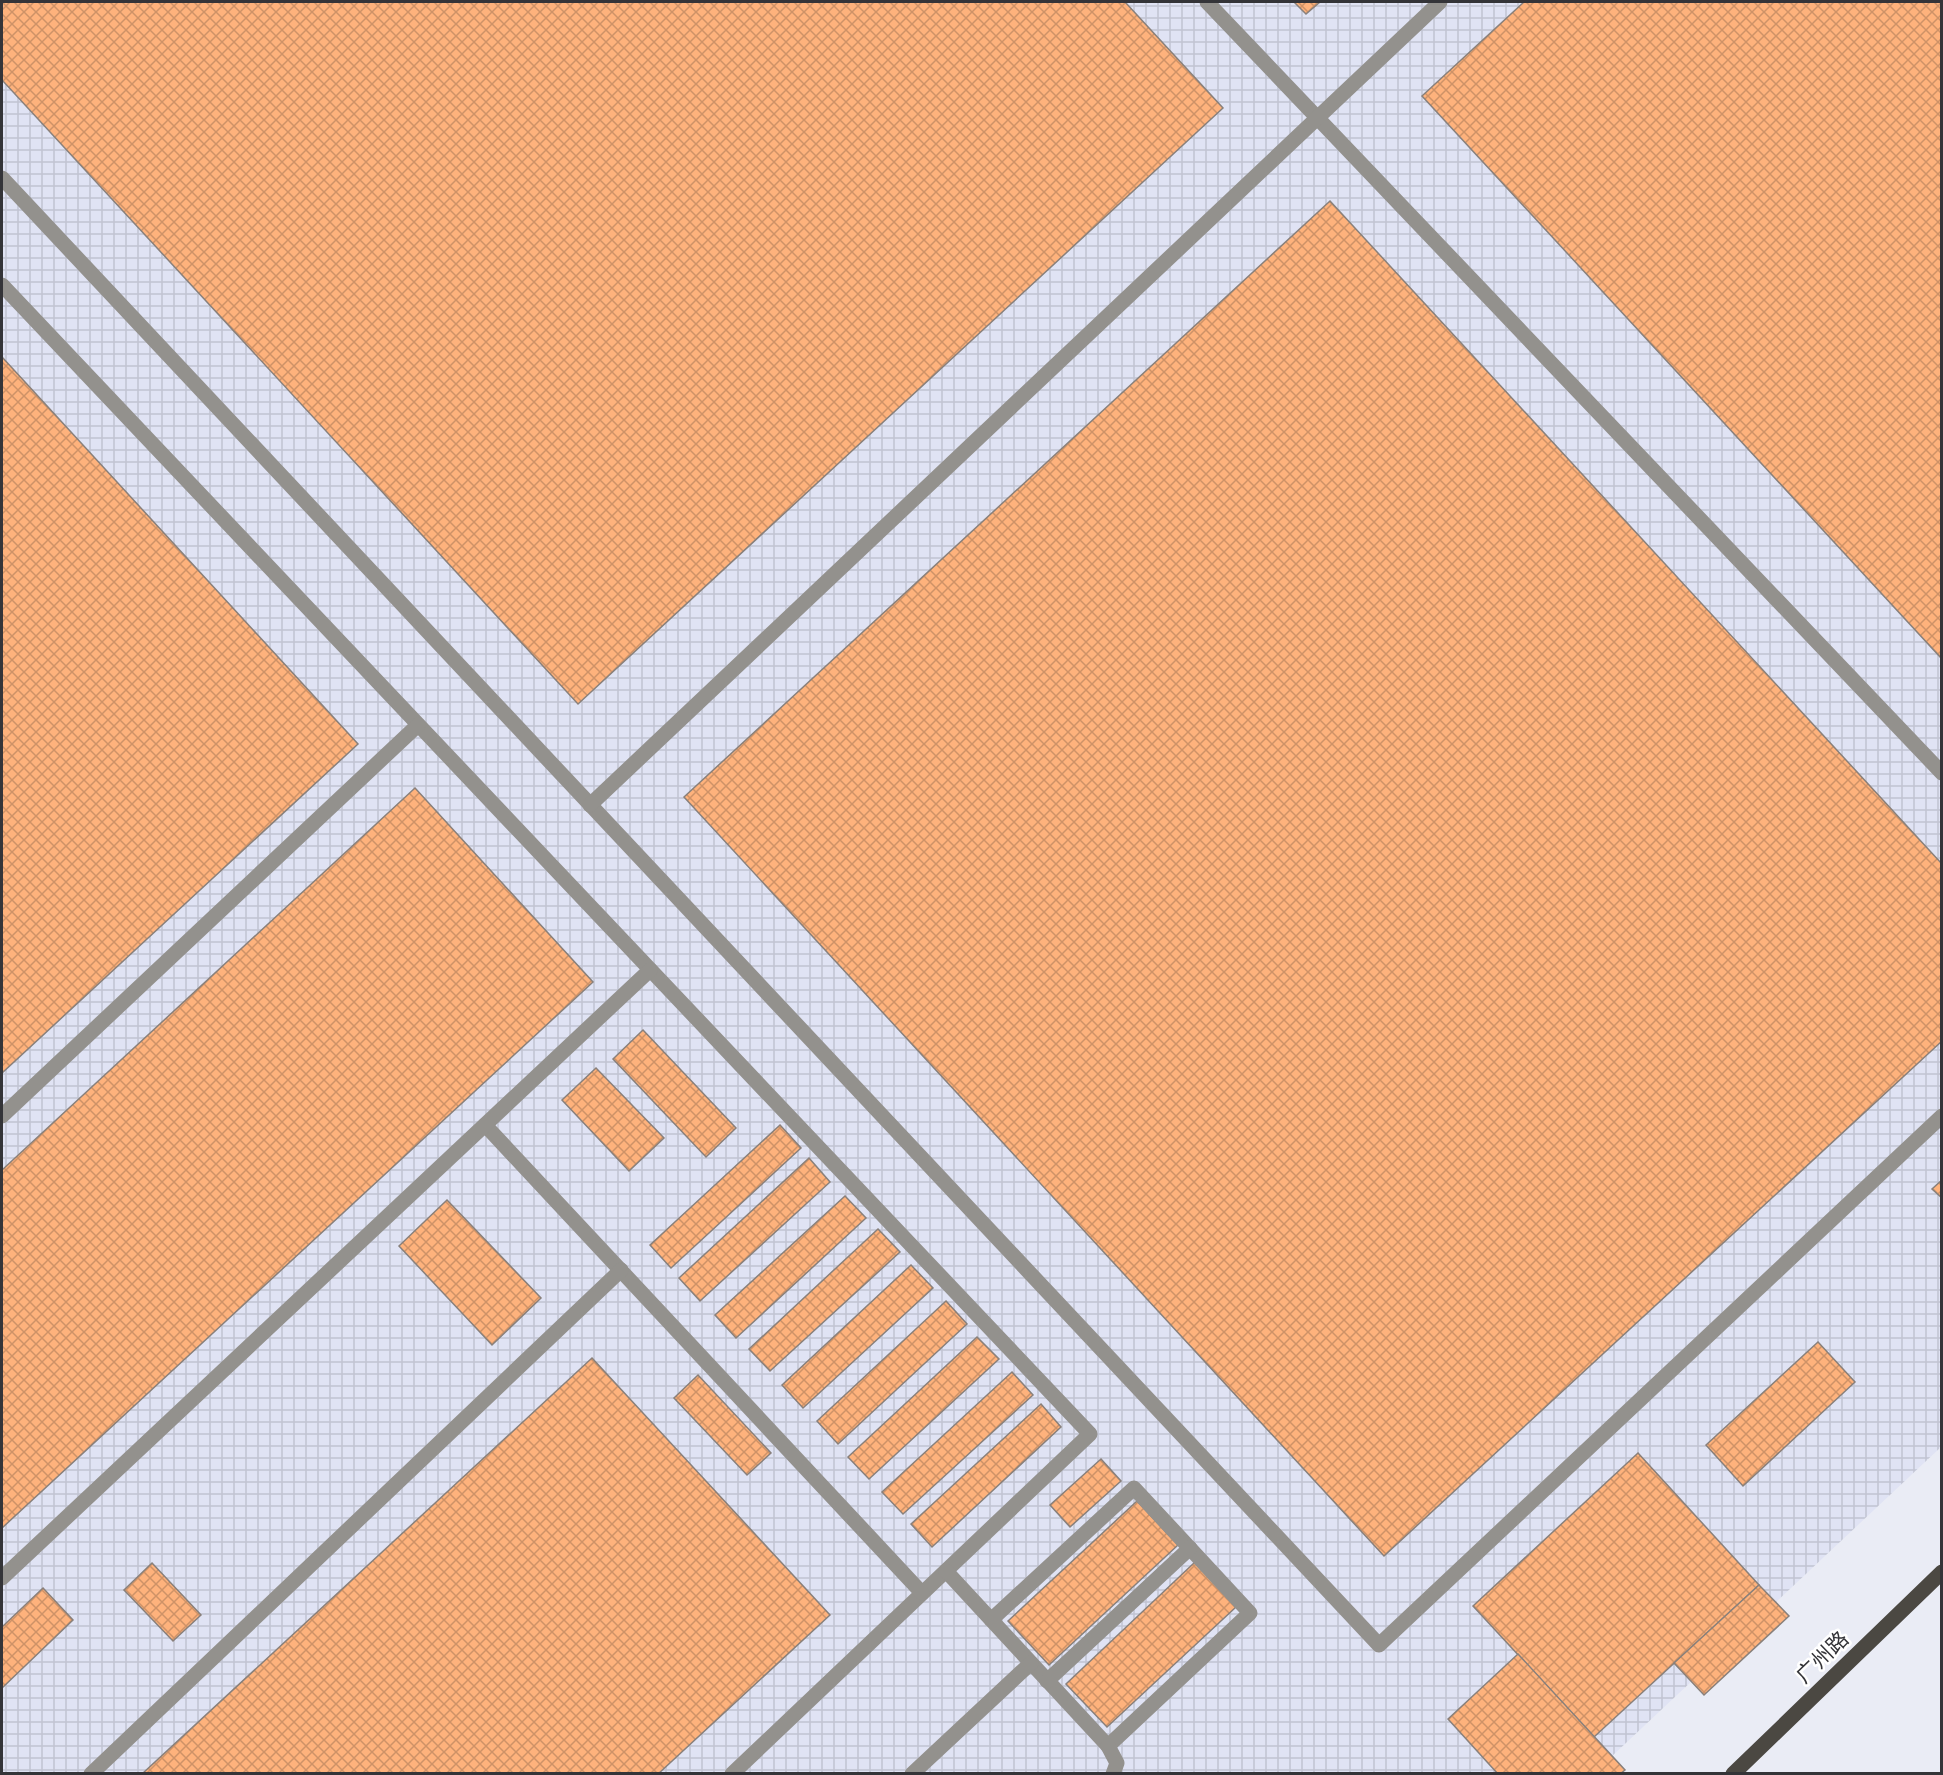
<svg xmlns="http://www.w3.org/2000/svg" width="1943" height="1775" viewBox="0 0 1943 1775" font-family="Montserrat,'Noto Sans SC',sans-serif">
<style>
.industrial{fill:url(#industrial-grid)}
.building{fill:url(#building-cross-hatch);stroke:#89807b;stroke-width:1.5}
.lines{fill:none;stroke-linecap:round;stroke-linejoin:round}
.minor{stroke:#93918d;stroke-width:15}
.major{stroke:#4b4842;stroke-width:15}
.labels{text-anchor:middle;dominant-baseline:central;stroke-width:5;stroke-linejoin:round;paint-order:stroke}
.street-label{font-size:21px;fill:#343438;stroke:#fff}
</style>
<defs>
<pattern id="industrial-grid" width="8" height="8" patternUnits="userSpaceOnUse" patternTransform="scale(1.5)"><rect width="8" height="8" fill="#e0e3f4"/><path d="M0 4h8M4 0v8" fill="none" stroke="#c1c3d2"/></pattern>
<pattern id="building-cross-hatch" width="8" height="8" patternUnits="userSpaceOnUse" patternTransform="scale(1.5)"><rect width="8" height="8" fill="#feb27c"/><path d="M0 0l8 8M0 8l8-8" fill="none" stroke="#ce9267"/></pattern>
</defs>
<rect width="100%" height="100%" fill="#eaecf5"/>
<path class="industrial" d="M2,2H1941V1447L1594,1773L2,1774Z"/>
<g class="building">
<path d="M2,2H1125L1223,108L578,704L2,80Z"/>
<path d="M1294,2H1320L1306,14Z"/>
<path d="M1524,2H1942V659L1422,96Z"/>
<path d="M1330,201L1942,864V1041L1384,1556L684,797Z"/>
<path d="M2,357L358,744L2,1073Z"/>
<path d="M415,788L593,982L2,1528V1170Z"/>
<path d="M643,1030L736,1128L706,1157L613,1059Z"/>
<path d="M596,1068L664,1138L629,1171L562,1100Z"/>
<path d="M780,1125L801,1148L671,1268L650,1245Z"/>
<path d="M809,1158L830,1182L700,1301L679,1278Z"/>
<path d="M1942,1180V1198L1932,1189Z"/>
<path d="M845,1196L866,1218L736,1338L715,1315Z"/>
<path d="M447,1200L541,1298L492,1345L399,1246Z"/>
<path d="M878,1229L900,1252L770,1371L749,1349Z"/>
<path d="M911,1265L933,1288L803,1408L782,1385Z"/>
<path d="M946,1301L967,1324L838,1444L817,1421Z"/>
<path d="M977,1337L999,1359L869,1479L848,1457Z"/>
<path d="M1818,1342L1855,1382L1743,1486L1706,1445Z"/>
<path d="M592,1358L830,1615L658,1774H142Z"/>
<path d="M1012,1372L1033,1395L903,1514L882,1492Z"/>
<path d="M698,1375L771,1453L747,1475L674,1398Z"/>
<path d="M1041,1404L1061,1427L932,1547L911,1524Z"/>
<path d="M1638,1453L1759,1585L1594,1737L1473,1606Z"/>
<path d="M1101,1459L1121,1481L1070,1527L1050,1505Z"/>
<path d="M1137,1501L1178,1545L1049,1665L1008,1621Z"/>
<path d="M1195,1562L1236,1607L1107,1727L1066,1684Z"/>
<path d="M152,1563L201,1615L173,1641L124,1590Z"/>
<path d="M1759,1585L1789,1616L1704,1695L1674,1663Z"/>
<path d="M43,1588L73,1620L2,1688V1627Z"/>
<path d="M1518,1654L1625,1770L1620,1774H1498L1448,1719Z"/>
</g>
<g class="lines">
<g class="minor">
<path d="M1207,2L1942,773"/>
<path d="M2,178L1379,1645L1942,1116"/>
<path d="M2,285L1090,1434L732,1774"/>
<path d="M590,805L1440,2"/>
<path d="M2,1116L418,725"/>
<path d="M485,1125L922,1593"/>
<path d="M946,1571L1108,1746L1250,1613L1134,1488L991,1620"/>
<path d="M2,1578L650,970"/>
<path d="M1047,1681L1190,1548"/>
<path d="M1108,1746L1117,1763L1113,1774"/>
<path d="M91,1774L621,1270"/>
<path d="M912,1774L1031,1663"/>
</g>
<path class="major" d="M1733,1774L1942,1572"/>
</g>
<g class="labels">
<g class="street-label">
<text transform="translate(1822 1657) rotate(-44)">广州路</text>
</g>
</g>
<rect width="1943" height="1775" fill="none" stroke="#343438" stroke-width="6"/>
</svg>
